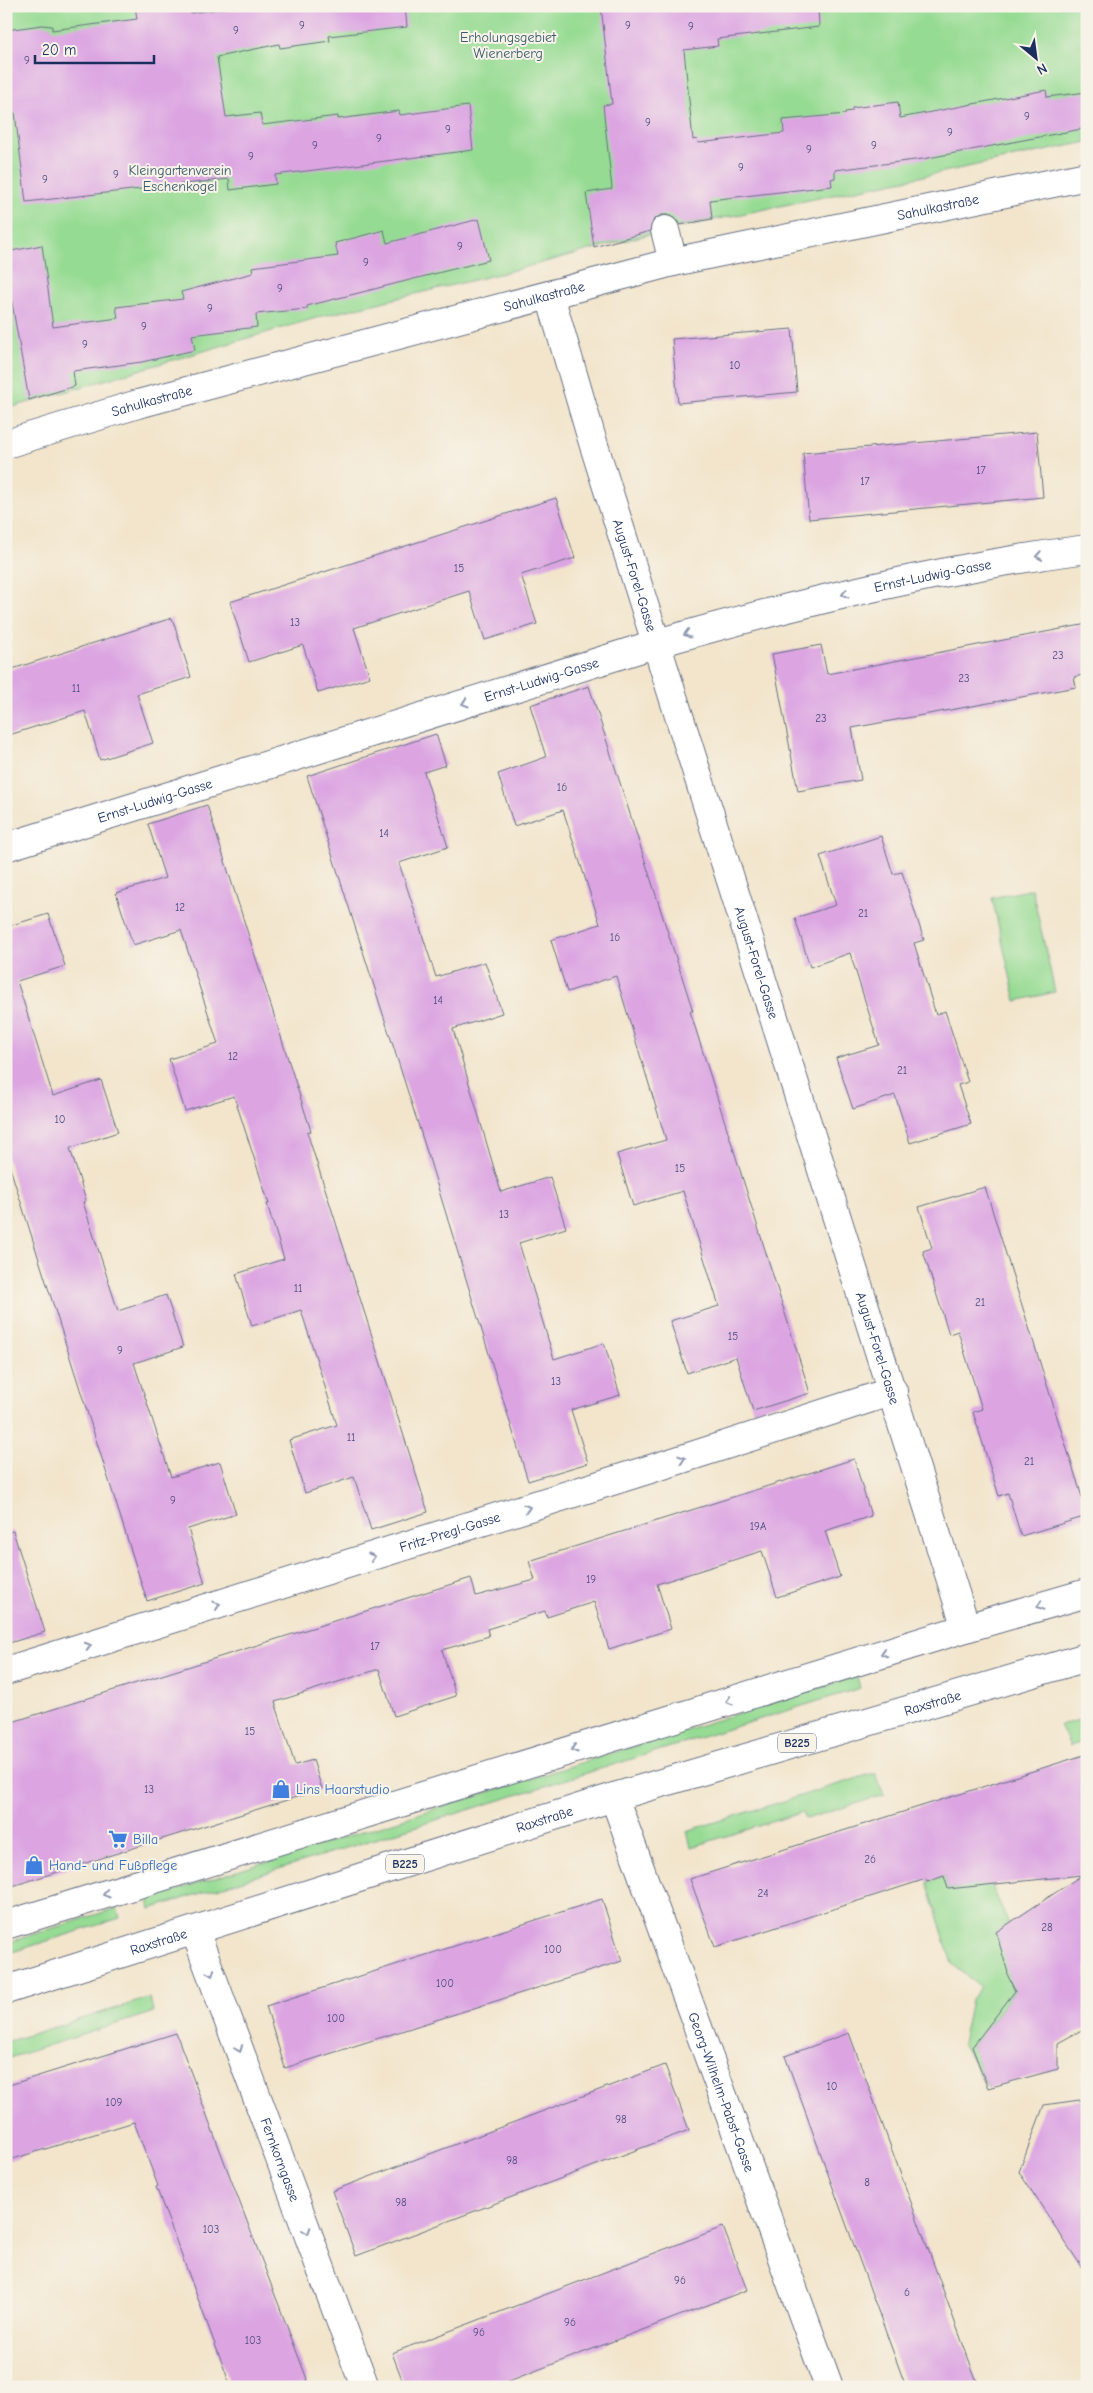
<svg xmlns="http://www.w3.org/2000/svg" width="1093" height="2393" viewBox="0 0 1093 2393" font-family="'Comic Neue',sans-serif">
<style>
.green{fill:#96db93;stroke:#588578}
.building{fill:#dca5e2}
.lines{fill:none;stroke-linecap:round;stroke-linejoin:round}
.minor-casing{stroke:#666f84;stroke-width:30}
.major-casing{stroke:#666f84;stroke-width:30}
.minor{stroke:#fff;stroke-width:28}
.major{stroke:#fff;stroke-width:28}
.oneway{stroke:#8d97ae}
.labels{text-anchor:middle;dominant-baseline:central;stroke-width:4;stroke-linejoin:round;paint-order:stroke}
.number-label{font-size:11px;fill:#4b4c7f}
.shield{fill:#f7f3e8;stroke:#5d6a87;stroke-width:1}
.shield-label{font-size:12px;font-weight:bold;fill:#1b2f5e}
.park-label{font-size:14px;fill:#3a5a6b;stroke:#f7f3e8}
.street-label{font-size:14px;fill:#1b2f5e;stroke:#f7f3e8}
.shop-label{font-size:14px;fill:#366cbe;stroke:#f7f3e8;text-anchor:start}
</style>
<rect width="100%" height="100%" fill="#f7f3e8"/>
<filter id="ink" filterUnits="userSpaceOnUse"><feTurbulence type="fractalNoise" baseFrequency=".02" numOctaves="2"/><feDisplacementMap in="SourceGraphic" scale="10" xChannelSelector="R" yChannelSelector="G"/><feConvolveMatrix kernelMatrix="1 2 1 2 8 2 1 2 1" color-interpolation-filters="sRGB"/></filter>
<filter id="wash" filterUnits="userSpaceOnUse"><feTurbulence type="fractalNoise" baseFrequency=".0096" numOctaves="4" result="noise"/><feDisplacementMap in="SourceGraphic" scale="20" xChannelSelector="R" yChannelSelector="G"/><feGaussianBlur stdDeviation="1.12" result="paint"/><feColorMatrix in="noise" values="0 0 0 0 0 0 0 0 0 0 0 0 0 0 0 0 0 1.4 0 .05"/><feComposite in="paint" operator="in"/></filter>
<g filter="url(#wash)">
<rect width="100%" height="100%" fill="#f2e5cc"/>
<g class="green">
<path d="M6,6H1087V142L665,230L507,272L323,316L6,409Z"/>
<path d="M1032,889L1055,992L1016,1001L992,898Z"/>
<path d="M857,1676L860,1688L150,1909L148,1899Z"/>
<path d="M1087,1718V1741L1070,1746L1060,1725Z"/>
<path d="M871,1774H876L884,1795L806,1819L803,1812L691,1847L687,1831Z"/>
<path d="M982,1864L1010,1926L996,1932L1000,1944L1018,1964L1007,1974L1016,1989L972,2047L988,2088L962,2043L971,2000L981,1987L952,1964L927,1882L944,1876L948,1889L961,1888L965,1876Z"/>
<path d="M117,1908L120,1918L6,1954V1943Z"/>
<path d="M149,1998L154,2012L6,2059V2042Z"/>
</g>
<g id="blocks">
<g class="building">
<path d="M135,6H189L190,13L240,6H405L407,27L329,36L330,41L280,48L279,44L217,57L226,117L260,113L262,125L338,116V119L399,111L400,115L468,106L473,150L275,175L276,184L230,190L229,179L26,202L15,113L6,114V79L10,78L6,30L42,25L52,26V30L137,19Z"/>
<path d="M601,6H818L819,27L717,39L718,46L684,50L693,140L697,139L698,143L784,133L783,120L846,114L845,112L852,111V108L898,102L900,118L1046,90L1047,97L1087,92V128L923,159L835,170V178L831,179L832,186L710,200L712,219L680,225L676,219L670,215H662L654,219L650,231L594,247L586,193L612,189L603,105L612,104Z"/>
<path d="M479,219L489,260L307,306V309L256,314L257,327L192,335L195,350L142,362L73,371L75,386L29,400L6,269V252L42,245L53,327L118,318L116,307L183,299L181,292L253,273L252,267L338,256L335,243L384,230L387,243Z"/>
<path d="M792,329L797,392L678,403L672,339Z"/>
<path d="M1037,432L1043,497L809,519L803,453Z"/>
<path d="M556,498L575,558L521,575L537,624L485,640L469,591L354,628L370,677L318,693L303,645L249,662L230,602Z"/>
<path d="M172,618L191,677L137,694L153,743L100,760L85,711L6,736V671Z"/>
<path d="M1087,624V674L1074,677L1076,687L852,728L861,780L798,791L772,654L821,645L827,674Z"/>
<path d="M589,686L693,1011H690L810,1393L753,1411L736,1357L687,1373L670,1321L719,1306L683,1191L633,1206L617,1154L666,1140L616,976L567,992L551,940L600,924L563,810L514,826L498,774L546,757L530,705Z"/>
<path d="M436,734L446,765L424,772L448,847L399,863L436,977L485,962L502,1013L453,1029L501,1192L550,1177L566,1228L519,1243L554,1359L604,1343L620,1395L571,1410L588,1463L528,1481L428,1155L307,776Z"/>
<path d="M207,805L311,1131L307,1132L428,1512L371,1530L354,1477L305,1493L289,1440L337,1425L301,1310L252,1326L236,1274L284,1259L267,1204H269L234,1096L185,1111L169,1059L218,1044L181,930L133,945L116,893L165,878L148,824Z"/>
<path d="M881,836L893,874L902,872L924,940L914,943L936,1015L945,1011L968,1082L958,1085L971,1124L910,1143L895,1095L853,1109L836,1058L879,1045L850,953L810,967L795,918L836,905L820,856Z"/>
<path d="M48,914L65,966L17,981L53,1096L101,1080L118,1132L70,1148L86,1201L83,1202L118,1311L166,1295L183,1347L134,1363L171,1477L220,1462L236,1514L188,1529L205,1583L147,1601L6,1155V927Z"/>
<path d="M985,1187L1087,1513V1516L1021,1536L1008,1493L999,1496L973,1412L982,1409L958,1331L949,1334L923,1251L932,1248L919,1207Z"/>
<path d="M854,1459L871,1516L825,1531L840,1577L777,1597L762,1551L657,1584L671,1629L609,1649L594,1602L547,1617L545,1611L487,1629L489,1636L442,1650L456,1696L394,1716L379,1669L275,1702L295,1765L313,1760L322,1789L6,1888V1724L471,1578L476,1596L535,1580L529,1561Z"/>
<path d="M13,1531L45,1632L6,1644V1533Z"/>
<path d="M1087,1754V2027L1058,2043V2069L988,2088L972,2047L1015,1991L1007,1974L1008,1973L996,1932L1082,1875L948,1889L944,1876L927,1882L926,1879L715,1947L690,1879Z"/>
<path d="M602,1899L622,1961L285,2068L266,2006Z"/>
<path d="M176,2033L224,2161L310,2387H231L156,2187L158,2186L134,2122L6,2161V2086Z"/>
<path d="M849,2033L960,2336L979,2387H906L855,2248L785,2056Z"/>
<path d="M665,2065L689,2130L356,2256L332,2191Z"/>
<path d="M1087,2099V2275L1019,2172L1044,2105Z"/>
<path d="M723,2227L747,2290L493,2387H405L392,2353Z"/>
</g>
</g>
</g>
<g filter="url(#ink)">
<use href="#blocks" fill-opacity="0" stroke="#666f84" stroke-width="1"/>
<g class="lines">
<g class="minor-casing">
<g id="minor">
<path d="M665,230L673,262"/>
<path id="s1" d="M550,296L591,436L966,1628"/>
<path id="s2" d="M6,444L138,404L673,262L1087,176"/>
<path id="s3" d="M6,847L658,643C799,603 941,568 1087,549"/>
<path id="s4" d="M6,1671L676,1461L893,1391"/>
<path id="s5" d="M614,1797L829,2387"/>
<path d="M6,1925L966,1628L1087,1593"/>
<path id="s6" d="M195,1931L365,2387"/>
</g>
</g>
<g class="major-casing">
<g id="major">
<path id="s7" d="M6,1990L614,1797L1087,1657"/>
</g>
</g>
<use href="#minor" class="minor"/>
<use href="#major" class="major"/>
</g>
<defs><path id="oneway-chevron" d="M-2-3.5L2.5 0L-2 3.5" fill="none" stroke-width="1.6" stroke-linecap="round" stroke-linejoin="round" transform="scale(1.25)"/></defs>
<g class="oneway">
<use href="#oneway-chevron" transform="translate(1039 556) rotate(170)"/>
<use href="#oneway-chevron" transform="translate(845 594) rotate(167)"/>
<use href="#oneway-chevron" transform="translate(687 634) rotate(164)"/>
<use href="#oneway-chevron" transform="translate(465 703) rotate(163)"/>
<use href="#oneway-chevron" transform="translate(682 1459) rotate(-18)"/>
<use href="#oneway-chevron" transform="translate(527 1508) rotate(-17)"/>
<use href="#oneway-chevron" transform="translate(372 1557) rotate(-17)"/>
<use href="#oneway-chevron" transform="translate(217 1605) rotate(-18)"/>
<use href="#oneway-chevron" transform="translate(1040 1606) rotate(164)"/>
<use href="#oneway-chevron" transform="translate(88 1646) rotate(-16)"/>
<use href="#oneway-chevron" transform="translate(884 1653) rotate(163)"/>
<use href="#oneway-chevron" transform="translate(729 1701) rotate(163)"/>
<use href="#oneway-chevron" transform="translate(574 1749) rotate(163)"/>
<use href="#oneway-chevron" transform="translate(106 1894) rotate(163)"/>
<use href="#oneway-chevron" transform="translate(211 1973) rotate(69)"/>
<use href="#oneway-chevron" transform="translate(239 2049) rotate(69)"/>
<use href="#oneway-chevron" transform="translate(307 2231) rotate(70)"/>
</g>
</g>
<defs>
<g id="shop-bare" transform="scale(1.5)"><path d="M-5-2.5h2.3a2.7 3.5 0 0 1 5.4 0H5L5.5 6h-11ZM-1.5-2.5h3a1.5 2.3 0 0 0-3 0Z" fill="#3f7fe0" stroke="#f7f3e8" stroke-width="2.5" paint-order="stroke"/></g>
<g id="supermarket-bare" transform="scale(1.5)"><path d="M-6-5.5h2.5l.6 2H6L4.5 2H-2.5L-4.4-4H-6ZM-1.5 3.2a1.3 1.3 0 1 0 .1 0ZM3 3.2a1.3 1.3 0 1 0 .1 0Z" fill="#3f7fe0" stroke="#f7f3e8" stroke-width="2.5" paint-order="stroke"/></g>
</defs>
<g fill-rule="evenodd">
<use href="#shop-bare" x="281" y="1789"/>
<use href="#supermarket-bare" x="118" y="1839"/>
<use href="#shop-bare" x="34" y="1865"/>
</g>
<g class="labels">
<g class="number-label">
<text x="302" y="25">9</text>
<text x="628" y="25">9</text>
<text x="691" y="26">9</text>
<text x="236" y="30">9</text>
<text x="27" y="60">9</text>
<text x="1027" y="116">9</text>
<text x="648" y="122">9</text>
<text x="448" y="129">9</text>
<text x="950" y="132">9</text>
<text x="379" y="138">9</text>
<text x="315" y="145">9</text>
<text x="874" y="145">9</text>
<text x="809" y="149">9</text>
<text x="251" y="156">9</text>
<text x="741" y="167">9</text>
<text x="116" y="174">9</text>
<text x="45" y="179">9</text>
<text x="460" y="246">9</text>
<text x="366" y="262">9</text>
<text x="280" y="288">9</text>
<text x="210" y="308">9</text>
<text x="144" y="326">9</text>
<text x="85" y="344">9</text>
<text x="735" y="365">10</text>
<text x="981" y="470">17</text>
<text x="865" y="481">17</text>
<text x="459" y="568">15</text>
<text x="295" y="622">13</text>
<text x="1058" y="655">23</text>
<text x="964" y="678">23</text>
<text x="76" y="688">11</text>
<text x="821" y="718">23</text>
<text x="562" y="787">16</text>
<text x="384" y="833">14</text>
<text x="180" y="907">12</text>
<text x="863" y="913">21</text>
<text x="615" y="937">16</text>
<text x="438" y="1000">14</text>
<text x="233" y="1056">12</text>
<text x="902" y="1070">21</text>
<text x="60" y="1119">10</text>
<text x="680" y="1168">15</text>
<text x="504" y="1214">13</text>
<text x="298" y="1288">11</text>
<text x="980" y="1302">21</text>
<text x="733" y="1336">15</text>
<text x="120" y="1350">9</text>
<text x="556" y="1381">13</text>
<text x="351" y="1437">11</text>
<text x="1029" y="1461">21</text>
<text x="173" y="1500">9</text>
<text x="758" y="1526">19A</text>
<text x="591" y="1579">19</text>
<text x="375" y="1646">17</text>
<text x="250" y="1731">15</text>
<text x="149" y="1789">13</text>
<text x="870" y="1859">26</text>
<text x="763" y="1893">24</text>
<text x="1047" y="1927">28</text>
<text x="553" y="1949">100</text>
<text x="445" y="1983">100</text>
<text x="336" y="2018">100</text>
<text x="832" y="2086">10</text>
<text x="114" y="2102">109</text>
<text x="621" y="2119">98</text>
<text x="512" y="2160">98</text>
<text x="867" y="2182">8</text>
<text x="401" y="2202">98</text>
<text x="211" y="2229">103</text>
<text x="680" y="2280">96</text>
<text x="907" y="2292">6</text>
<text x="570" y="2322">96</text>
<text x="479" y="2332">96</text>
<text x="253" y="2340">103</text>
</g>
<g class="shield">
<rect x="778" y="1733.5" width="38" height="19" rx="4"/>
<rect x="386" y="1854.5" width="38" height="19" rx="4"/>
</g>
<g class="shield-label">
<text x="797" y="1743">B225</text>
<text x="405" y="1864">B225</text>
</g>
<g class="park-label">
<text x="508" y="37">Erholungsgebiet<tspan x="508" dy="16">Wienerberg</tspan></text>
<text x="180" y="170">Kleingartenverein<tspan x="180" dy="16">Eschenkogel</tspan></text>
</g>
<g class="street-label">
<text stroke="none"><textPath href="#s2" startOffset="962">Sahulkastraße</textPath></text>
<text stroke="none"><textPath href="#s2" startOffset="558">Sahulkastraße</textPath></text>
<text stroke="none"><textPath href="#s2" startOffset="152">Sahulkastraße</textPath></text>
<text stroke="none"><textPath href="#s1" startOffset="292">August-Forel-Gasse</textPath></text>
<text stroke="none"><textPath href="#s3" startOffset="966">Ernst-Ludwig-Gasse</textPath></text>
<text stroke="none"><textPath href="#s3" startOffset="561">Ernst-Ludwig-Gasse</textPath></text>
<text stroke="none"><textPath href="#s3" startOffset="156">Ernst-Ludwig-Gasse</textPath></text>
<text stroke="none"><textPath href="#s1" startOffset="698">August-Forel-Gasse</textPath></text>
<text stroke="none"><textPath href="#s1" startOffset="1102">August-Forel-Gasse</textPath></text>
<text stroke="none"><textPath href="#s4" startOffset="465">Fritz-Pregl-Gasse</textPath></text>
<text stroke="none"><textPath href="#s7" startOffset="970">Raxstraße</textPath></text>
<text stroke="none"><textPath href="#s7" startOffset="565">Raxstraße</textPath></text>
<text stroke="none"><textPath href="#s7" startOffset="160">Raxstraße</textPath></text>
<text stroke="none"><textPath href="#s5" startOffset="314">Georg-Wilhelm-Pabst-Gasse</textPath></text>
<text stroke="none"><textPath href="#s6" startOffset="244">Fernkorngasse</textPath></text>
</g>
<g class="shop-label">
<text x="296" y="1789">Lins Haarstudio</text>
<text x="133" y="1839">Billa</text>
<text x="49" y="1865">Hand- und Fußpflege</text>
</g>
</g>
<rect width="1093" height="2393" fill="none" stroke="#f7f3e8" stroke-width="25"/>
<g transform="translate(1036 58) rotate(151)" stroke="#f7f3e8" stroke-width="4" paint-order="stroke">
<path d="M0-4L9 19L0 12L-9 19Z" fill="#1b2f5e"/>
<text y="-8" font-size="14" font-weight="bold" text-anchor="middle" fill="#1b2f5e">N</text>
</g>
<path d="M35 55v8h119v-8" fill="none" stroke="#1b2f5e" stroke-width="2.5"/>
<text x="42" y="55" font-size="15" fill="#1b2f5e" stroke="#f7f3e8" stroke-width="4" paint-order="stroke">20 m</text>
</svg>
